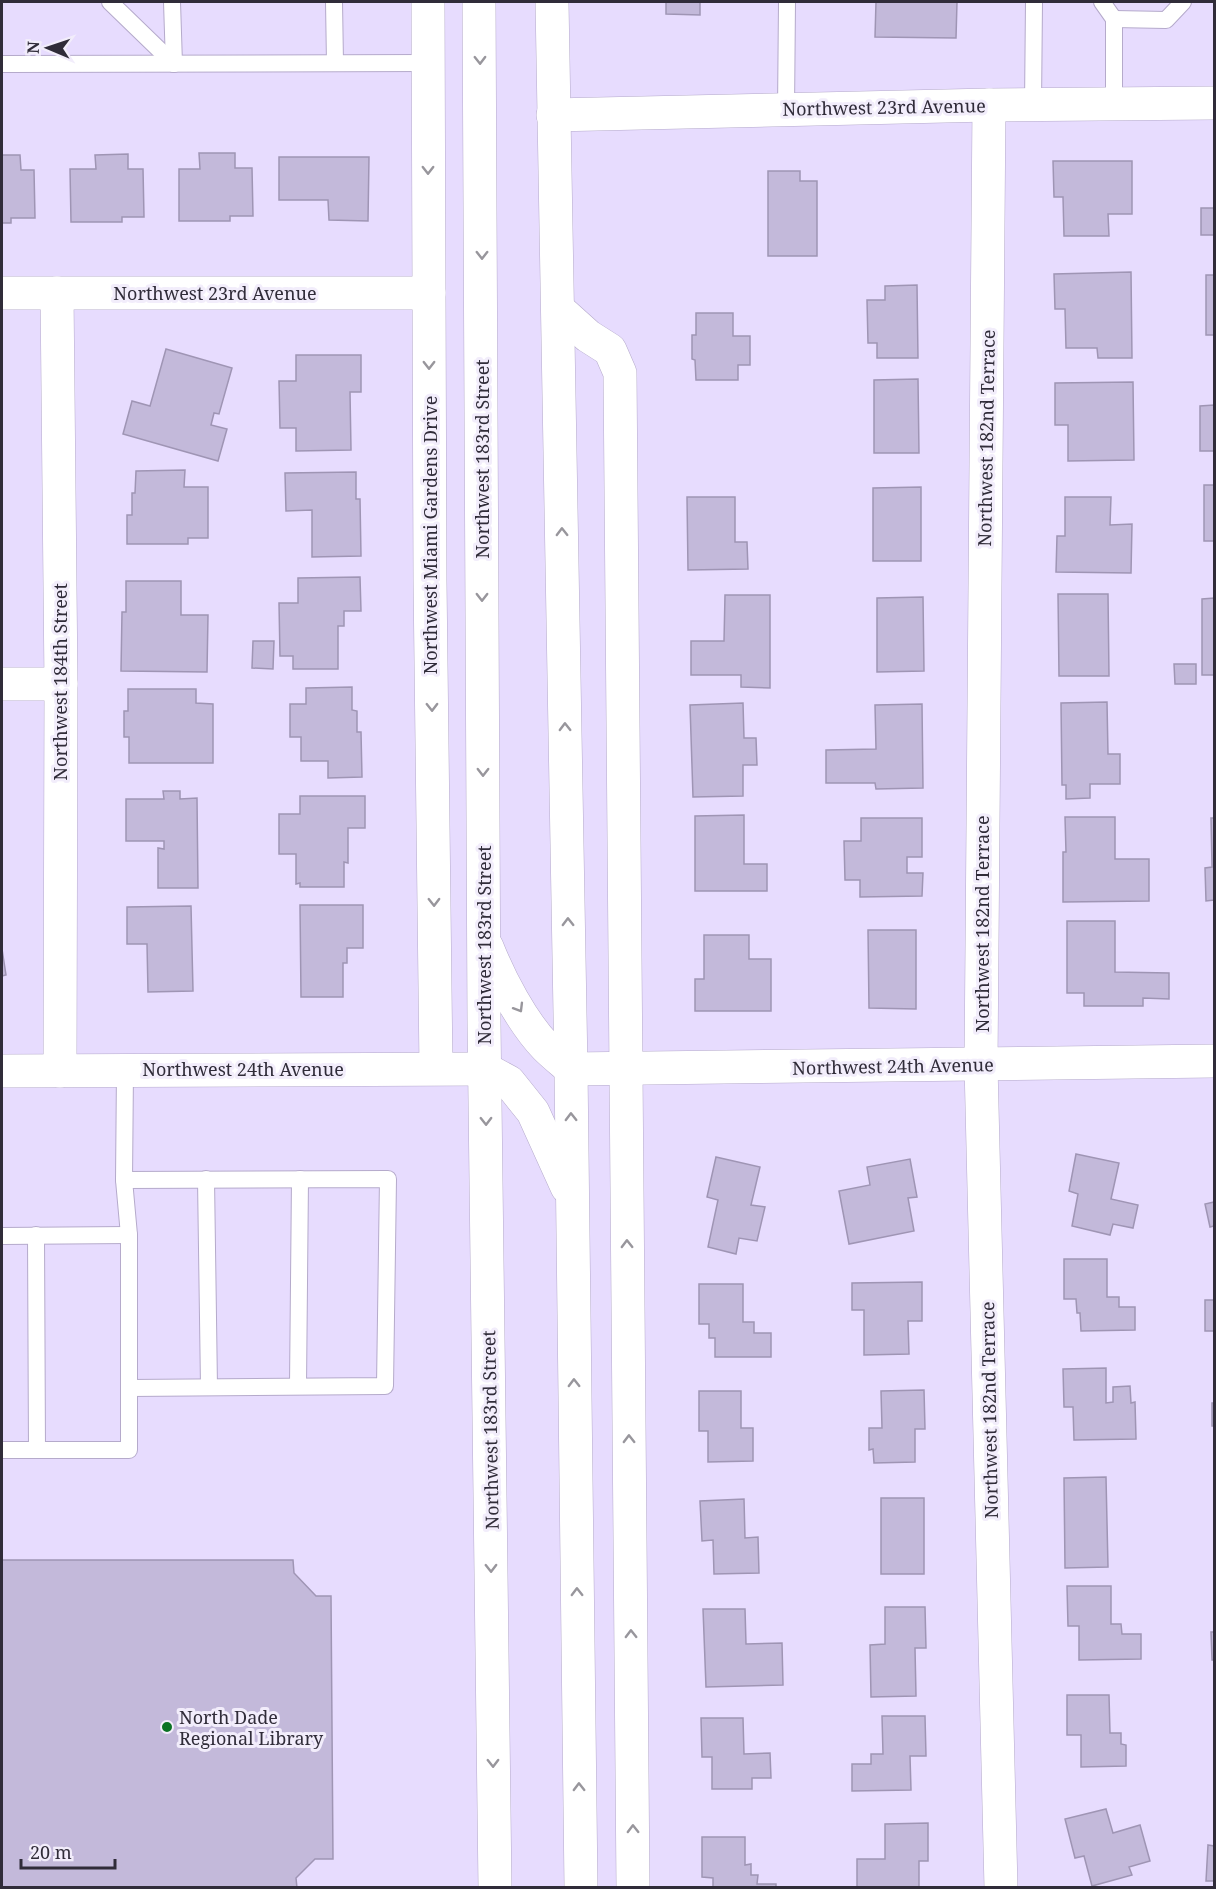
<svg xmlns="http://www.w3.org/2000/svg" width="1216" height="1889" viewBox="0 0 1216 1889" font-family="'Noto Serif',serif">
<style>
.building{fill:#c3b9da;stroke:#9f95b4;stroke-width:1.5}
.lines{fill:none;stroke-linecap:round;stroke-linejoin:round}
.service-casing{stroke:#b5aacb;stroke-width:18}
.minor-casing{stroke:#b5aacb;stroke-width:34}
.tertiary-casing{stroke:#b5aacb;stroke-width:34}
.primary-casing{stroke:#b5aacb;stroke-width:34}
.service{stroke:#fff;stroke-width:16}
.minor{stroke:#fff;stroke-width:33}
.tertiary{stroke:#fff;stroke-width:33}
.primary{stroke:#fff;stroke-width:33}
.oneway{stroke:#98969c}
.poi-dot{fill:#0a7223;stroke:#f2edfb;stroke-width:2}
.labels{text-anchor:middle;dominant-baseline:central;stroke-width:6;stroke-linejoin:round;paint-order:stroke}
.street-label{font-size:18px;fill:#302c39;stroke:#f2edfb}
.poi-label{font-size:18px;fill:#302c39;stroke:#f2edfb;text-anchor:start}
</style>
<rect width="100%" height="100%" fill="#e7dcfe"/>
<g class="building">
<path d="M666,2H700V15L666,14Z"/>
<path d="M876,2H957L956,38L875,37Z"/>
<path d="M199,153H235V168H252L253,216H230V221H179V169H200Z"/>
<path d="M128,154V169H143L144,217H122V222H71L70,169H96L95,155Z"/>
<path d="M2,155H20L21,170H34L35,218H11V223H2Z"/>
<path d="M279,157H369L368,221L329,220L328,200H279Z"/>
<path d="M1053,161H1132V214H1108L1109,236H1064L1063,197H1054Z"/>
<path d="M768,171H800V181H817V256H768Z"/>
<rect x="1201" y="208" width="13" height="27"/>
<path d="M1131,272L1132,358H1098L1097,348H1066L1065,309H1055L1054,274Z"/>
<rect x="1206" y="275" width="8" height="60"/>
<path d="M917,285L918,358H877V343H868L867,300H885V286Z"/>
<path d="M696,313H733V336H750V365H738V380H696L695,360L692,359V335H696Z"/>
<path d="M166,349L232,368L219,414L214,413L211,425L227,429L218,461L123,434L132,401L150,406Z"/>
<path d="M296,355H361V392H350L351,450L296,451V428H280L279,381H296Z"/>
<path d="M918,379L919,453H874V380Z"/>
<path d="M1133,382L1134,460L1068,461V425H1055V383Z"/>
<path d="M1214,405V451H1200V406Z"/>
<path d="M185,470L184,487H208V538H188V544H127V515H132V493H135L136,471Z"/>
<path d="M356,472V499H360L361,556L312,557V510L286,511L285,473Z"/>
<rect x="1204" y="485" width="10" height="56"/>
<path d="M921,487V561H873V488Z"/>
<path d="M687,497H735V542H747L748,569L688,570Z"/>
<path d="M1065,497H1111L1110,525L1132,524L1131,573L1056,572L1057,536H1065Z"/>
<path d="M360,577L361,611H344V626H338V669H293V656H280L279,603H298V578Z"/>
<path d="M126,581H181V615H208L207,672L121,671L122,612H126Z"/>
<path d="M1058,594H1108L1109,676H1059Z"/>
<path d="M725,595H770V688L741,687V675H691V641H724Z"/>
<path d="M923,597L924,671L877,672V598Z"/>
<path d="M1214,598V675H1202V599Z"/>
<path d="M253,641H274L273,669L252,668Z"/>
<path d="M1174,664H1196V684H1175Z"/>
<path d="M352,687V710L357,711V732H361L362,777L328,778V761H301V737H290V704H306V688Z"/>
<path d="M128,689H196V703L213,704V763H129V737H124V711H128Z"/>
<path d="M1107,702L1108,754H1120V784H1090V798L1066,799V785H1062L1061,703Z"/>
<path d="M743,703L744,738H756L757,765H743V796L693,797L690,705Z"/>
<path d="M922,704L923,788L876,789L875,783H826V750L876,749L875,705Z"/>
<path d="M163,791H180V799L197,798L198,888H158V848L164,849V841H126V799H164Z"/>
<path d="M300,796H365V828H348V863L344,862V887H300V883L296,884V854H279V814H300Z"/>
<path d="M744,815V864H767V891H695V816Z"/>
<path d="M1065,817H1115V859H1149V901L1063,902V852H1066Z"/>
<path d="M861,818H922V857H907V873H923L922,896L860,897V880H845L844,841H861Z"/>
<path d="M1211,818H1214V900L1206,901L1205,868L1212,867Z"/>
<path d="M300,905H363V948H347V963H343V997H301Z"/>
<path d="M191,906L193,991L148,992L147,944H127V907Z"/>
<path d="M1067,921H1115V972L1169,973V999L1143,998V1006H1084V993H1067Z"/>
<path d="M868,930H916V1009L869,1008Z"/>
<path d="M704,935H749V959H771V1011H695V979H704Z"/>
<path d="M2,949L6,975L2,976Z"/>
<path d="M1076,1154L1119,1163L1111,1199L1138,1205L1133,1228L1113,1224L1110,1235L1072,1226L1078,1194L1069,1191Z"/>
<path d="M716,1157L760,1167L751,1205L765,1207L757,1241L739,1238L736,1254L708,1247L718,1200L707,1197Z"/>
<path d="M910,1159L917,1197L908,1198L914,1231L849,1244L839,1191L870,1185L867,1167Z"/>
<path d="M1214,1202V1226L1210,1227L1205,1204Z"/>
<path d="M1064,1259H1107V1297H1119V1307H1135V1330L1081,1331L1080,1313H1077L1076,1299H1064Z"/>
<path d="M922,1282V1321H908L909,1354L864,1355V1310H852V1283Z"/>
<path d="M699,1284H743V1322H754V1333H771V1357H715V1338H709V1324H699Z"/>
<rect x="1205" y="1300" width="9" height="31"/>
<path d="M1106,1368V1403L1113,1402V1387L1130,1386L1131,1403L1135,1402L1136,1439L1074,1440L1073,1407H1064L1063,1369Z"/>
<path d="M924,1390L925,1429H915V1462L874,1463L873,1449L869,1450V1428H882L881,1391Z"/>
<path d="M699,1391H741V1428H753V1461L708,1462V1431H699Z"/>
<rect x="1212" y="1403" width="2" height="23"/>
<path d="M1106,1477L1108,1567L1065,1568L1064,1478Z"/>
<rect x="881" y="1498" width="43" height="76"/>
<path d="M744,1499L745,1538L758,1537L759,1573L714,1574L713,1540L702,1541L700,1501Z"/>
<path d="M2,1560H293L294,1573L316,1596H331L333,1859H315L296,1878L297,1888H2Z"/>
<path d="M1067,1586H1111V1624H1121L1122,1634H1141V1659L1079,1660V1626H1068Z"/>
<path d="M885,1607H925L926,1648H915L916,1696L871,1697L870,1645L885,1644Z"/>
<path d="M703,1609H745L746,1644L782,1643L783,1685L706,1687Z"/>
<path d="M1211,1632H1214V1660H1212Z"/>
<path d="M1067,1695H1109L1110,1733H1121V1744L1126,1745V1766L1081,1767V1735H1067Z"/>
<path d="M882,1716H925L926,1756H910L911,1790L852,1791V1764H871V1754H883Z"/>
<path d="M701,1718H743L744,1754L770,1753L771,1778H752V1789H712V1757H702Z"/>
<path d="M1106,1809L1113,1833L1140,1825L1150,1861L1129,1867L1132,1875L1092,1886L1084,1856L1075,1858L1065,1819Z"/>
<path d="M928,1823V1861H919V1888H857V1859H885V1824Z"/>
<path d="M702,1837H745V1865L751,1864V1875H758L757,1884H776V1888H713V1878L702,1877Z"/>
<path d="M1208,1845L1214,1846V1881H1206Z"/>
</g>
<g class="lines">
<g class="service-casing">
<g id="service">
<path d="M110,2L174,64"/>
<path d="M172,2L174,64"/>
<path d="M334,2L335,63"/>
<path d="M1102,2L1114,19V104"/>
<path d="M1114,19L1166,20L1183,2"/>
<path d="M2,64L428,63"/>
<path d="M1033,105L1034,2"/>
<path d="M786,110L787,2"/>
<path d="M206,1179L209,1387"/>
<path d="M124,1180L388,1179L385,1386L129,1388"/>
<path d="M36,1235L37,1450"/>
<path d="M2,1236L129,1235"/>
<path d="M298,1386L300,1179"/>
<path d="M2,1450H129V1235L124,1180L125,1070"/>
</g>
</g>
<g class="minor-casing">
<g id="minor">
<path d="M428,2L430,581L436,1068"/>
<path d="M989,105L981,1065L1001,1888"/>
<path d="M553,115L989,105L1214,103"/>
<path d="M2,293H429"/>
<path d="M57,293L61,684L60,1071"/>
<path d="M558,309L588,336L610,350L620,373L633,1888"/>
<path d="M2,684H61"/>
<path d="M571,1069L1214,1061"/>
</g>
</g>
<g class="tertiary-casing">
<path id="tertiary" d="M2,1071L485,1069"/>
</g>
<g class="primary-casing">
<g id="primary">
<path d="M479,2L484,1023L495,1888"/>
<path d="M552,2L571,1069L581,1888"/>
<path d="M487,947C500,980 522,1022 546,1047C554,1055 563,1062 571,1069"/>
<path d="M485,1069L509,1082L533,1112L567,1187"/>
</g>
</g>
<use href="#service" class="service"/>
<use href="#minor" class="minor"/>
<use href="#tertiary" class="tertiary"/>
<use href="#primary" class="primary"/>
</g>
<defs><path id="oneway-chevron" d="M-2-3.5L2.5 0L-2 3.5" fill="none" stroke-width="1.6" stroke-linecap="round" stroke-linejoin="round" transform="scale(1.5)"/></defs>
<g class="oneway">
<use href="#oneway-chevron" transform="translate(480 60) rotate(89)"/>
<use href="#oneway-chevron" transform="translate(428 170) rotate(90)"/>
<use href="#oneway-chevron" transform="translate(482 255) rotate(90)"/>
<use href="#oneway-chevron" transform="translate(429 365) rotate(90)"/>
<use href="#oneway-chevron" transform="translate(562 532) rotate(-91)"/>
<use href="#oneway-chevron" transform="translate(482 597) rotate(90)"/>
<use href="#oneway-chevron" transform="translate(432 707) rotate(89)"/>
<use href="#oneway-chevron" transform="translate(565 727) rotate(-91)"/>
<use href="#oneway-chevron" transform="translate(483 772) rotate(90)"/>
<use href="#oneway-chevron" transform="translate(434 902) rotate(89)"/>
<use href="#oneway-chevron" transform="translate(568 922) rotate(-91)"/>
<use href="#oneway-chevron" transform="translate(519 1008) rotate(59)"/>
<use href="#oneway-chevron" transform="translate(571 1117) rotate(-91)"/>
<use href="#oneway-chevron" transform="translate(486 1121) rotate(89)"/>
<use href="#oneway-chevron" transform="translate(627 1244) rotate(-91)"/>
<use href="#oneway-chevron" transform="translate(574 1383) rotate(-91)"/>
<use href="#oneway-chevron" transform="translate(629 1439) rotate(-91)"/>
<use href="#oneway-chevron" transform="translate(491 1568) rotate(89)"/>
<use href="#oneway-chevron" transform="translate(577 1592) rotate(-91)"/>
<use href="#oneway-chevron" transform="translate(631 1634) rotate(-91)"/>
<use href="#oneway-chevron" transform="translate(493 1763) rotate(89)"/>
<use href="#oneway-chevron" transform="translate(579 1787) rotate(-91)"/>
<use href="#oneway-chevron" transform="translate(633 1829) rotate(-91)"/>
</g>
<circle class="poi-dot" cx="167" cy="1727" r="6"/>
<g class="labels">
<g class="street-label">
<text transform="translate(884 107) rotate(-1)">Northwest 23rd Avenue</text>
<text x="215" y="293">Northwest 23rd Avenue</text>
<text transform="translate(986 438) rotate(-89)">Northwest 182nd Terrace</text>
<text transform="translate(482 459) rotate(-90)">Northwest 183rd Street</text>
<text transform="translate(430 535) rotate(-90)">Northwest Miami Gardens Drive</text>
<text transform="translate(60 682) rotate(-90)">Northwest 184th Street</text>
<text transform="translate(982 924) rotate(-90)">Northwest 182nd Terrace</text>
<text transform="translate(484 945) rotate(-90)">Northwest 183rd Street</text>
<text transform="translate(893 1066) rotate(-1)">Northwest 24th Avenue</text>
<text x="243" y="1069">Northwest 24th Avenue</text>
<text transform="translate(989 1410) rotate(-91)">Northwest 182nd Terrace</text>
<text transform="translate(490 1430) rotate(-91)">Northwest 183rd Street</text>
</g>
<g class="poi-label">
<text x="179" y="1717">North Dade<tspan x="179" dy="21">Regional Library</tspan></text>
</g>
</g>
<rect width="1216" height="1889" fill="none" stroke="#302c39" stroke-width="6"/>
<g transform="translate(48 48) rotate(272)" stroke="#f2edfb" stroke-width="4.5" paint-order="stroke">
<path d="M0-4.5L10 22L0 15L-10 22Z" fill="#302c39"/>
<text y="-9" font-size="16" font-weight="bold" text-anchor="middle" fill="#302c39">N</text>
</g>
<path d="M21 1859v9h94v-9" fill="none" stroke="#302c39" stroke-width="3"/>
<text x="30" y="1859" font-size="18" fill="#302c39" stroke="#f2edfb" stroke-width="4.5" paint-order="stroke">20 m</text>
</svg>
